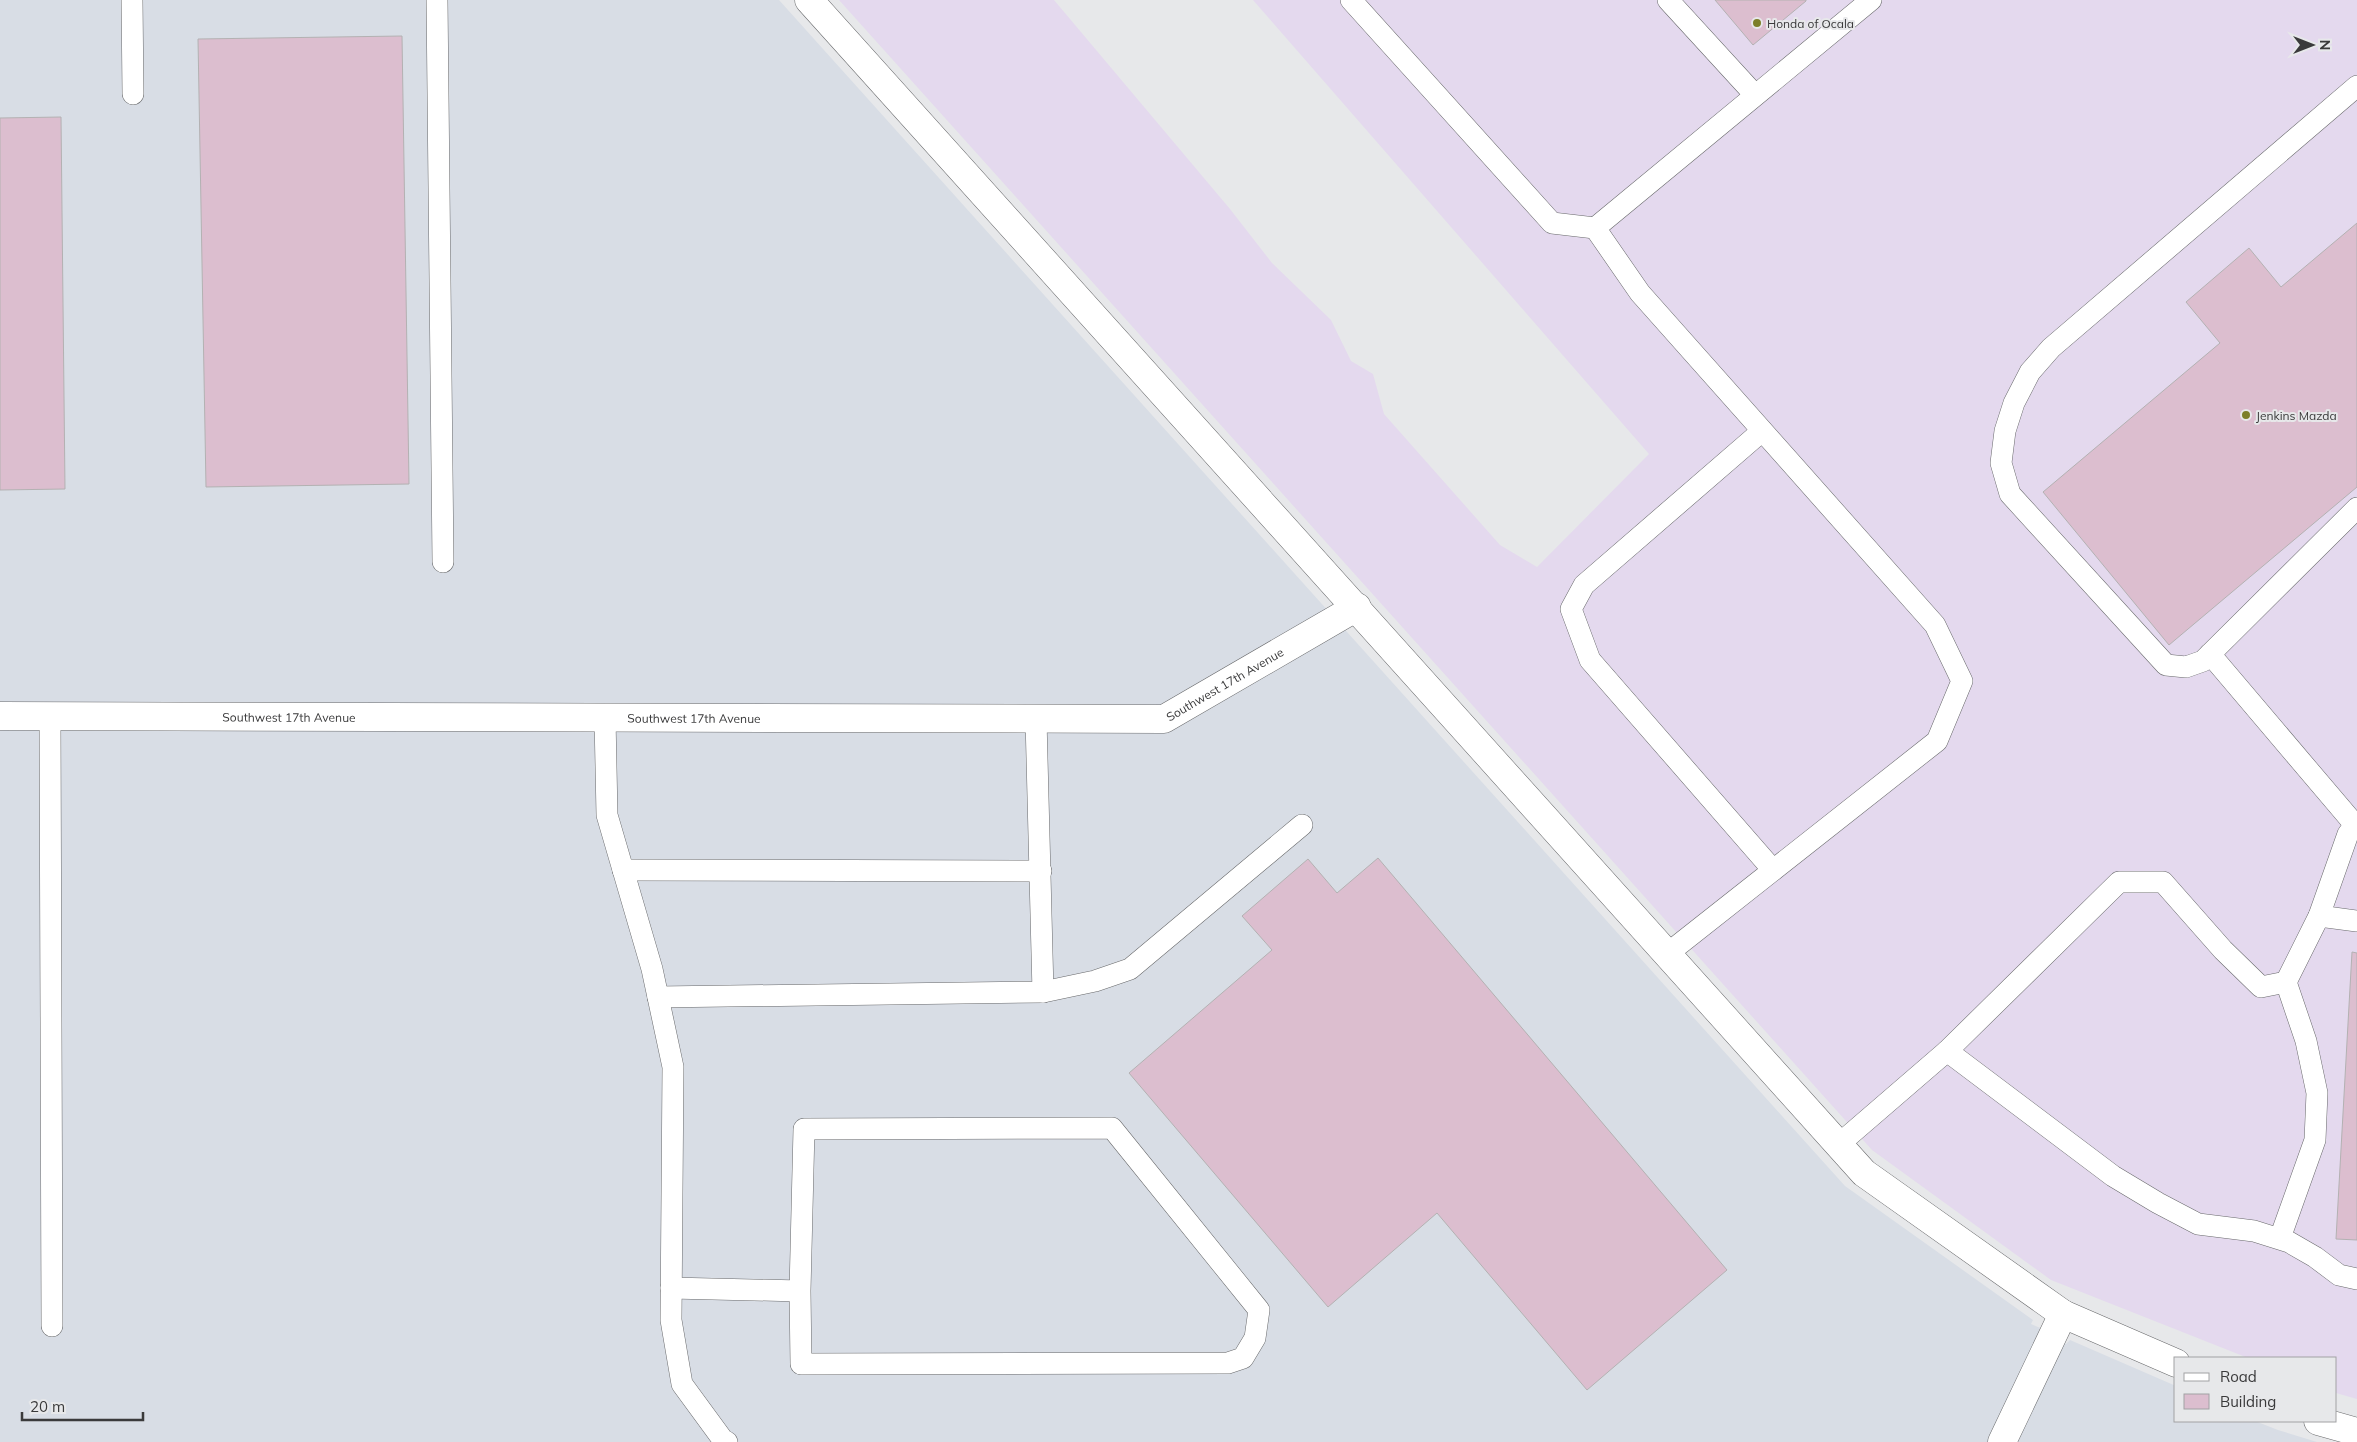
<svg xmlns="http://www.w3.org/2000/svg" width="2357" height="1442" viewBox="0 0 2357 1442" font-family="Mulish,sans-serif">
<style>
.commercial{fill:#e4d9ee}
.built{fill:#d8dde5}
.building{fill:#dcbecf;stroke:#b3b1b2}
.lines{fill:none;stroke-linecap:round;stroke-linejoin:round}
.service-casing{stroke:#68696b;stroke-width:22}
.minor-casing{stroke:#68696b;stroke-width:29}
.secondary-casing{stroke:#68696b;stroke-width:29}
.service{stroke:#fff;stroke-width:21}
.minor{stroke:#fff;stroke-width:28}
.secondary{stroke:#fff;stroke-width:28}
.poi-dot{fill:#7c7f29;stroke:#e7e8ea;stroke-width:2}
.labels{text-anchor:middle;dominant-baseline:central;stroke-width:4;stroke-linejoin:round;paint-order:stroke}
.poi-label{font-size:12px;fill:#3a3a3b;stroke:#e7e8ea;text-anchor:start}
.street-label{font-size:12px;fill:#3a3a3b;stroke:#e7e8ea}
</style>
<rect width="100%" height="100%" fill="#e7e8ea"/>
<path class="commercial" d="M839,0H1054L1230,209L1272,263L1331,320L1351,361L1373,374L1384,414L1500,545L1537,567L1649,454L1253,0H2357V1399L2336,1393V1358H2248L2051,1280L1872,1150Z"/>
<path class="built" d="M0,0H779L1845,1186L2033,1320L2031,1324L2050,1332L2066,1344L2070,1340L2176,1386V1421H2255L2278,1430L2317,1442H0Z"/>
<g class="building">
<path d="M1715,0H1806V1L1753,45Z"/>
<path d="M402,36L409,484L206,487L198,39Z"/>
<path d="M61,117L65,489L0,490V118Z"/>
<path d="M2357,223V487L2169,645L2043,492L2220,343L2186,302L2249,248L2281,287Z"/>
<path d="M1378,858L1727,1270L1587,1390L1437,1213L1328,1307L1129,1073L1272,950L1242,916L1308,859L1337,893Z"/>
<path d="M2352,952L2357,953V1240L2336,1239Z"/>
</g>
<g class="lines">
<g class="service-casing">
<g id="service">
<path d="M132,0L133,94"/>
<path d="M437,0L443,562"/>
<path d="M1351,0L1552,223L1595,228"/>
<path d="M1668,0L1755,95"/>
<path d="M2357,86L2051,348L2030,372L2014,403L2005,431L2001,463L2010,494L2166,665L2186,667L2203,661L2357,508"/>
<path d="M1762,431L1584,585L1571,609L1590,660L1773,870"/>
<path d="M2210,654L2355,825"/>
<path d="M50,716L52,1326"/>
<path d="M605,718L607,815L652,969L673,1067L671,1320L682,1384L723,1440L727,1442"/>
<path d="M623,870L1041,871"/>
<path d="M2319,916L2357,921"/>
<path d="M1667,954L1937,741L1962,681L1935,625L1640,293L1595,228L1871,0"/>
<path d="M1043,992L1095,981L1130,969L1302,825"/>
<path d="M658,997L1043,992L1036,719"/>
<path d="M1947,1051L2119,882H2163L2223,950L2261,987L2286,982L2319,916L2348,834L2357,822"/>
<path d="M1838,1145L1947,1051L2113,1176L2158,1203L2198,1224L2254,1231L2289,1242L2315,1257L2339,1275L2357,1279"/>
<path d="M2280,1238L2315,1140L2317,1093L2306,1041L2286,982"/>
<path d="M671,1288L800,1291L801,1364L1228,1363L1243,1358L1255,1338L1259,1310L1112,1128L804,1129L800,1291"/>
</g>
</g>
<g class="minor-casing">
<g id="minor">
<path id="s1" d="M0,716L1164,719L1357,607"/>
<path d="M2002,1442L2063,1314"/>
</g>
</g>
<g class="secondary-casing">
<g id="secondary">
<path d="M809,0L1864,1173L2063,1314L2176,1363"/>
<path d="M2318,1421L2357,1432"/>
</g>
</g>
<use href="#service" class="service"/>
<use href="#minor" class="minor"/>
<use href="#secondary" class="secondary"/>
</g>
<g class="poi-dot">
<circle cx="1757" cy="23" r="5"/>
<circle cx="2246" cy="415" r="5"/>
</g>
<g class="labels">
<g class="poi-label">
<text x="1767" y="23">Honda of Ocala</text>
<text x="2256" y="415">Jenkins Mazda</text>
</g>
<g class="street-label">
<text stroke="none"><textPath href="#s1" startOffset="1234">Southwest 17th Avenue</textPath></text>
<text stroke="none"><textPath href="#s1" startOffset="289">Southwest 17th Avenue</textPath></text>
<text stroke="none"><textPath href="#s1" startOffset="694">Southwest 17th Avenue</textPath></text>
</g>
</g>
<rect x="2174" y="1357" width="162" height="65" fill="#e7e8ea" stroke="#a2a2a4"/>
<rect x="2184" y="1373" width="25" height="8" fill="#ffffff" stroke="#a2a2a4"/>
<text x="2220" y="1382" font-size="15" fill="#3a3a3b">Road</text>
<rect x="2184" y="1394" width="25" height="15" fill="#dcbecf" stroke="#a2a2a4"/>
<text x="2220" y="1407" font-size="15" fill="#3a3a3b">Building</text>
<g transform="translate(2312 45) rotate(90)" stroke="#e7e8ea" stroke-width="4" paint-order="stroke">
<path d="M0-4L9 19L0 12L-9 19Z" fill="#3a3a3b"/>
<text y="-8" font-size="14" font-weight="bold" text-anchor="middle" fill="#3a3a3b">N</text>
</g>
<path d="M22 1412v8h121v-8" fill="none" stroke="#3a3a3b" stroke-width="2.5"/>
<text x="30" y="1412" font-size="15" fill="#3a3a3b" stroke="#e7e8ea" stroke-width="4" paint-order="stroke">20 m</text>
</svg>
